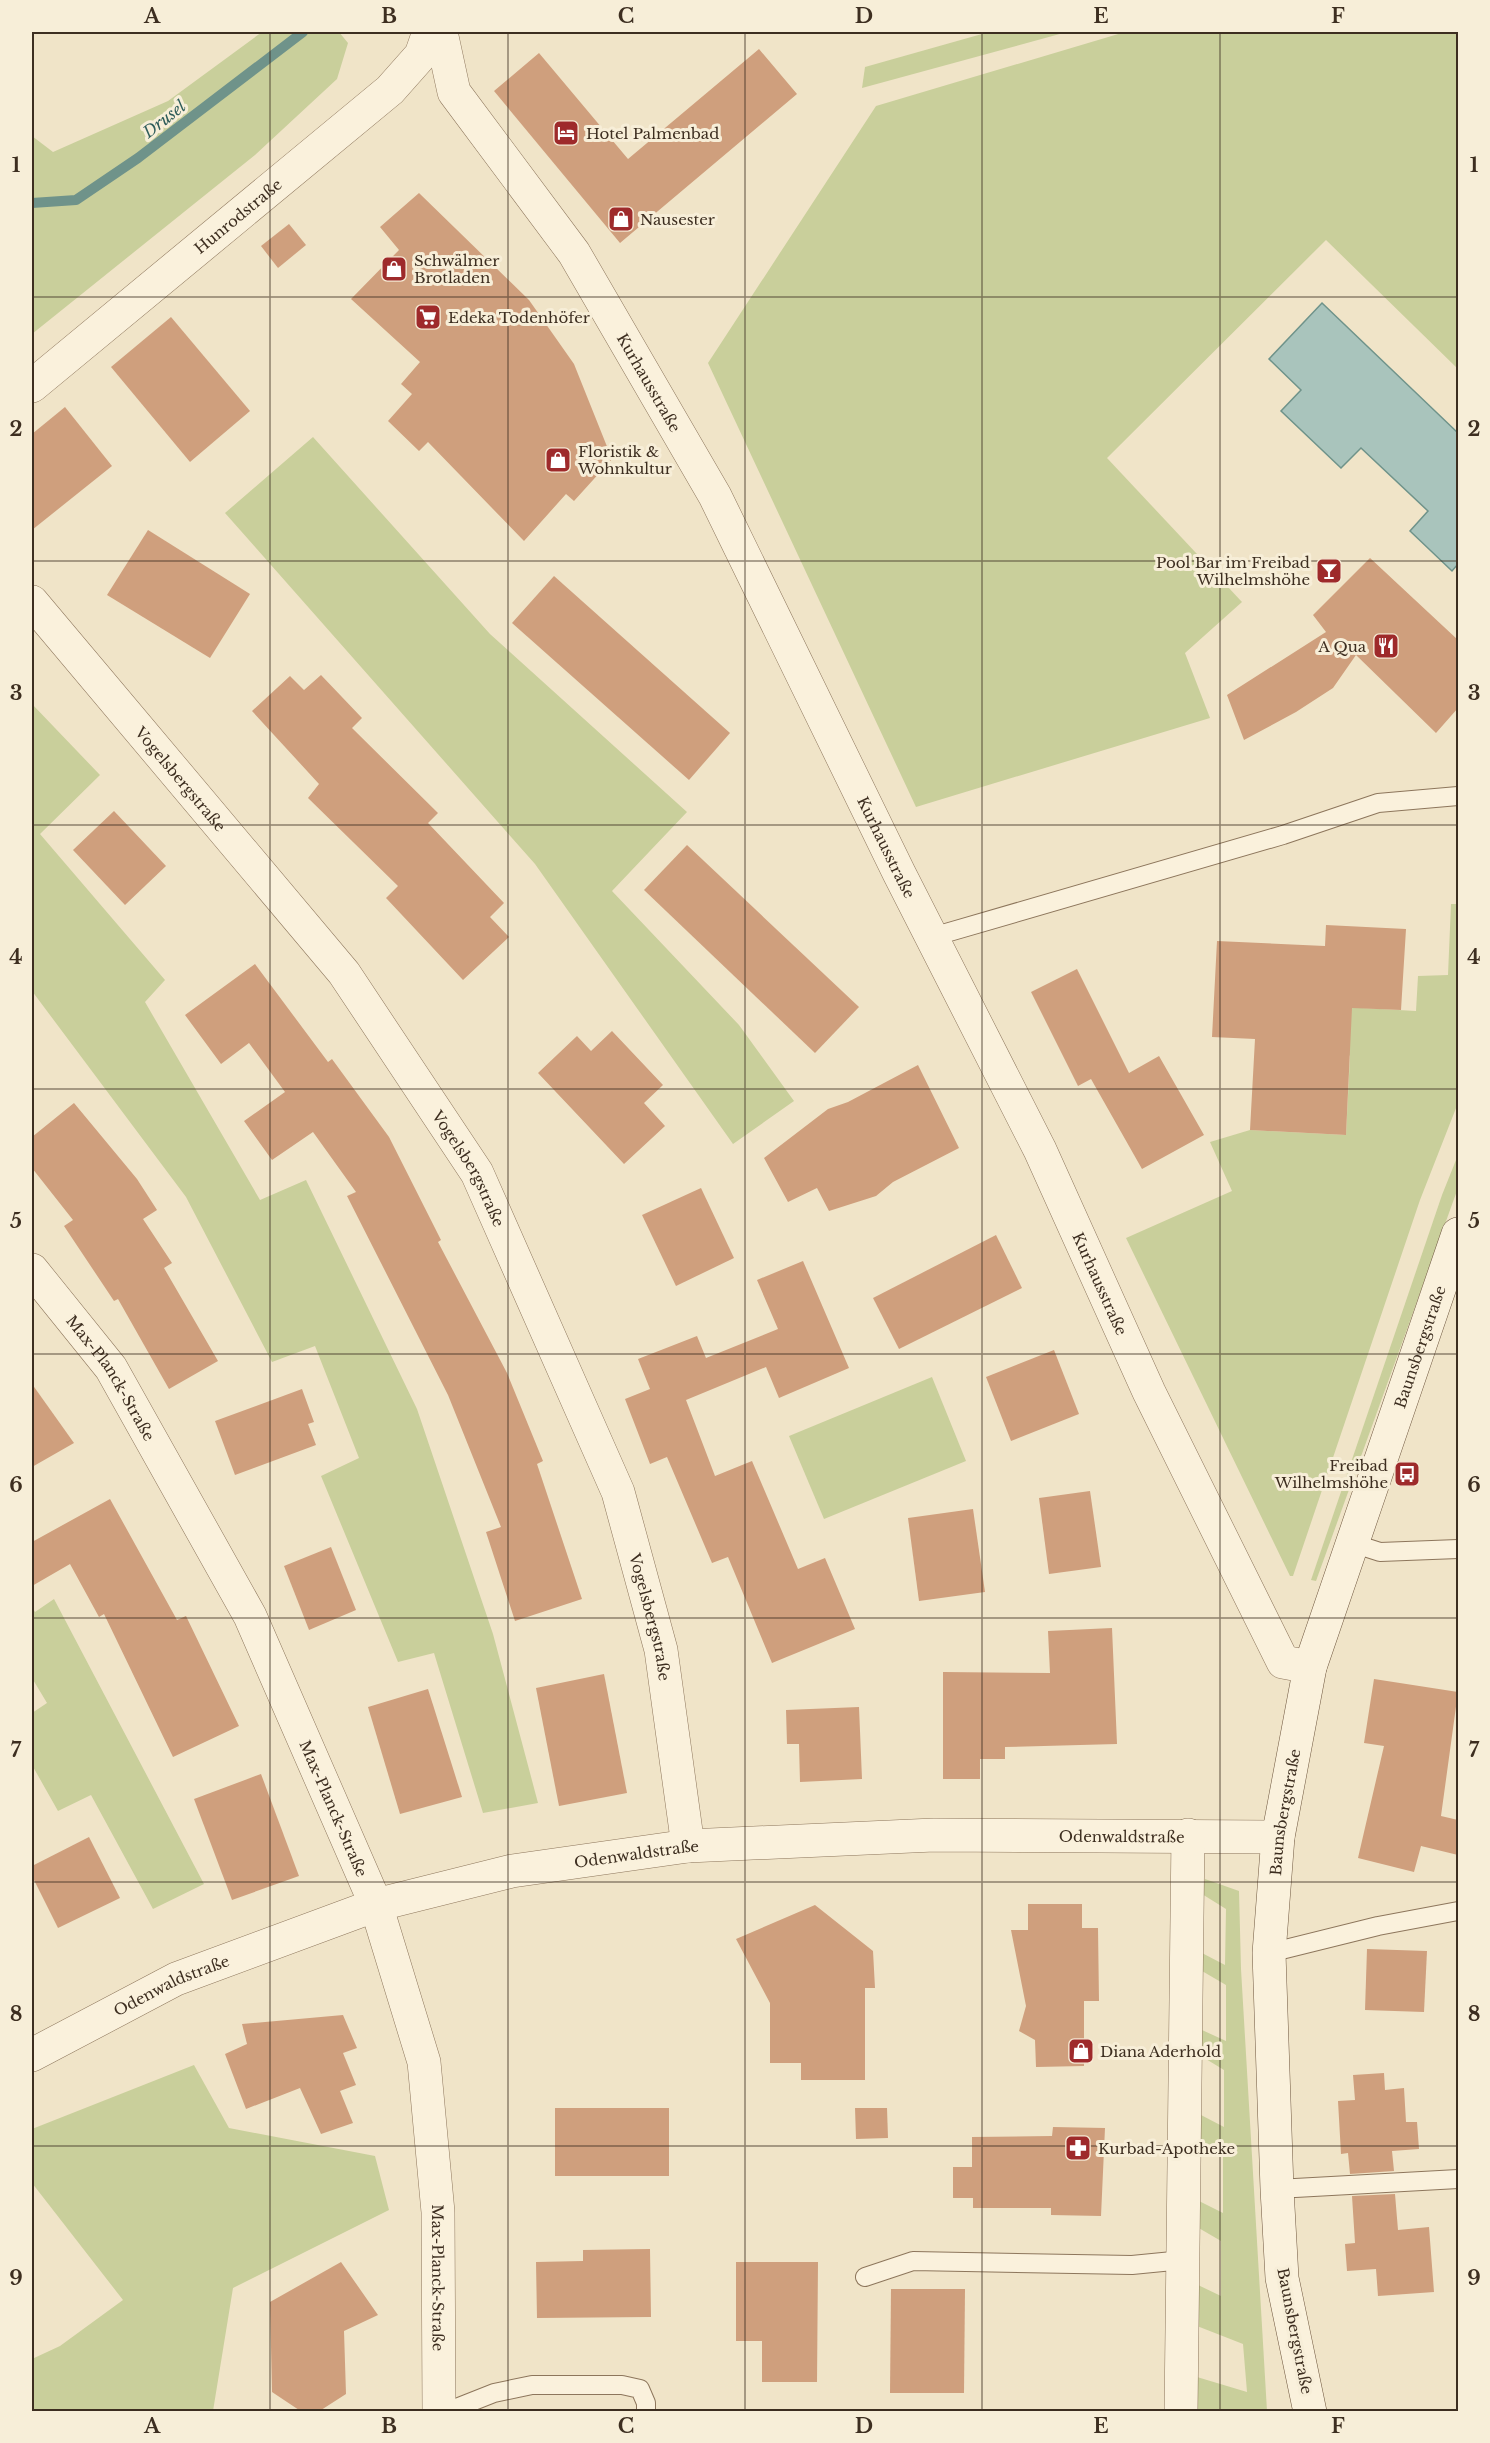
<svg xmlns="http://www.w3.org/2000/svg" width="1490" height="2443" viewBox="0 0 1490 2443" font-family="'Libre Baskerville',serif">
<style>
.green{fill:#c9cf9b}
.water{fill:#a9c4bc;stroke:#6f938a;stroke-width:1.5}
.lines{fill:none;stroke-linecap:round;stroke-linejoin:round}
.stream{stroke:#6f938a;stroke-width:10}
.building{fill:#cf9f7d}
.service-casing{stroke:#8d765c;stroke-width:20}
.minor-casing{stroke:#8d765c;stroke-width:34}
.tertiary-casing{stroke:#8d765c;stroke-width:34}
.secondary-casing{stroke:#6f573f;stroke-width:34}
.service{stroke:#faf1dc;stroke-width:18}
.minor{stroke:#faf1dc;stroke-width:33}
.tertiary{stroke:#faf1dc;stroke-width:33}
.secondary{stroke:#faf1dc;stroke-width:33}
.tram{stroke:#3d2e20;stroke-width:1.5}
.grid{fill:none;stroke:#3d2e20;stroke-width:1.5;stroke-opacity:0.55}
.labels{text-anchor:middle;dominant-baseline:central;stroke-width:6;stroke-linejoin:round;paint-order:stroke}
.poi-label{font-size:15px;fill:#3d2e20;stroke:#f7eed8;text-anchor:start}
.street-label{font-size:15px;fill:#3d2e20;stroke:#f7eed8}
.water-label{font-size:16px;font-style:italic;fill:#2f5d5a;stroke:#f7eed8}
.neatline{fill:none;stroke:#3d2e20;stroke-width:2}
.grid-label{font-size:20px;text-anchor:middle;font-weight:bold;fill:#3d2e20}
</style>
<rect width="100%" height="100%" fill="#f0e4c8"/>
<g class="green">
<path d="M262,32H339L348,43L337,79L255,155L32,334V136L53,152L168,101Z"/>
<path d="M989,32H1067L862,88L865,67Z"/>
<path d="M1125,32H1458V369L1326,240L1107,458L1242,602L1185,653L1210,718L916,807L708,363L876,106Z"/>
<path d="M313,437L490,634L687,812L612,891L739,1025L794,1101L733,1144L535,864L225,513Z"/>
<path d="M32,704L100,775L40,834L165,980L145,1002L260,1200L306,1180L417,1409L493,1634L538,1803L483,1813L434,1653L398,1662L321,1476L359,1458L315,1346L272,1362L186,1197L32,991Z"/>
<path d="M1451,904H1458V1103L1420,1200L1293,1576H1290L1126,1238L1232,1191L1210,1142L1250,1130L1346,1135L1350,1056L1308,1005L1416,1011L1418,976L1448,975Z"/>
<path d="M1458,1155V1188L1316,1581L1311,1580L1442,1195Z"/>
<path d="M932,1377L966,1461L824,1519L789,1436Z"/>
<path d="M54,1599L204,1884L153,1909L91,1795L58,1811L32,1765V1713L47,1703L32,1678V1607L35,1612Z"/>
<path d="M1205,1879L1239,1891L1241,1969L1267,2411H1198L1197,2377L1247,2392L1243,2344L1197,2326L1198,2285L1221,2296V2241L1197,2227L1199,2201L1223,2213V2157L1199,2143L1201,2115L1224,2127V2070L1201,2056L1202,2030L1226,2041V1985L1202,1971V1953L1225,1965L1226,1909L1202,1894Z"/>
<path d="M194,2065L229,2128L375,2156L389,2210L233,2288L213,2411H32V2359L60,2346L123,2300L32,2183V2129Z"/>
</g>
<path class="water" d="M1322,303L1458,433V564L1452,571L1410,531L1428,511L1361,448L1341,468L1281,411L1301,390L1269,359Z"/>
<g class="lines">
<path class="stream" d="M32,203L76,200L138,158L303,32"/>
</g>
<g class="building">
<path d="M759,49L797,94L620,243L494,91L539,53L628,159Z"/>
<path d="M419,193L529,300L574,364L612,459L574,501L566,494L524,541L428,442L419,451L388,421L412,394L401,384L420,362L351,299L399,250L380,227Z"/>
<path d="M289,224L306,245L278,268L261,246Z"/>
<path d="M171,317L250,411L190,462L111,367Z"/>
<path d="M65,407L112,466L32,530V434Z"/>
<path d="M148,530L250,594L210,658L107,595Z"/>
<path d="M1370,558L1458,640V708L1436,733L1356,655L1333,688L1296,712L1244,740L1227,695L1326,632L1313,615Z"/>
<path d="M554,576L730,733L689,780L512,623Z"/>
<path d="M321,675L362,718L352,728L438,813L428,823L504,903L490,917L509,937L463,980L386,898L398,886L308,798L319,784L252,711L290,676L304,690Z"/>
<path d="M114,811L166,866L125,905L73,850Z"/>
<path d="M687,845L859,1007L815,1053L644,890Z"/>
<path d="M1326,925L1406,929L1401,1010L1352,1008L1346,1135L1250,1130L1255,1039L1212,1037L1217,941L1325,946Z"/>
<path d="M255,964L328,1062L332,1059L389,1137L441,1240L438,1242L507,1373L543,1461L537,1464L582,1599L515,1621L486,1532L501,1527L448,1395L347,1196L356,1192L313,1132L272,1160L244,1121L285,1092L249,1043L221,1064L185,1015Z"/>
<path d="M1077,969L1129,1073L1159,1056L1204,1135L1142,1169L1091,1079L1078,1086L1031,992Z"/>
<path d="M612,1031L663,1085L644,1103L665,1126L624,1164L538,1073L577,1036L591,1051Z"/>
<path d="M918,1065L959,1148L893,1182L876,1196L829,1211L817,1188L788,1202L764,1158L828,1109L848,1102Z"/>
<path d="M74,1103L137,1179L157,1210L143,1219L172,1263L164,1268L218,1361L169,1389L118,1299L114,1301L64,1226L73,1220L32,1168V1137Z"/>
<path d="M701,1188L734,1258L676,1286L642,1215Z"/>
<path d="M996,1235L1022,1288L899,1349L873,1298Z"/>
<path d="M803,1261L849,1368L779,1398L766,1367L686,1400L715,1476L752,1461L798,1569L825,1558L855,1629L772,1663L728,1557L712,1563L667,1457L650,1464L625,1399L650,1389L638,1359L697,1336L706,1358L778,1329L757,1280Z"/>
<path d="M1054,1350L1079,1414L1011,1441L986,1377Z"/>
<path d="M32,1384L74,1443L32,1467Z"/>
<path d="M302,1389L314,1422L308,1424L316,1445L235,1475L215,1421Z"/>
<path d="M1090,1491L1101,1567L1049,1574L1039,1498Z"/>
<path d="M110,1499L177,1620L186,1616L239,1726L173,1757L104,1614L99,1617L70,1564L32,1586V1542Z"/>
<path d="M973,1509L985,1592L919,1601L908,1518Z"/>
<path d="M331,1547L356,1610L309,1630L284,1566Z"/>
<path d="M1112,1628L1117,1744L1005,1747V1759H980V1779H943V1672L1050,1673L1048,1631Z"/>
<path d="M604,1674L627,1793L559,1806L536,1688Z"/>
<path d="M1374,1679L1458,1692L1441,1816L1458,1820V1855L1421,1846L1414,1872L1358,1858L1384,1746L1364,1743Z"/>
<path d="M428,1689L462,1797L400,1814L368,1707Z"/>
<path d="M859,1707L862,1779L800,1782L799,1744H787L786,1710Z"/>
<path d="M261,1774L299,1876L232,1900L194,1799Z"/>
<path d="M89,1837L120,1898L58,1928L32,1876V1866Z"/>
<path d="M1028,1904H1082V1928H1098L1099,2001H1084V2066L1036,2067L1035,2040L1019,2031L1026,2006L1011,1930H1028Z"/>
<path d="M815,1905L873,1951L875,1988H865V2080H801V2063H770V2003L736,1939Z"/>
<path d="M1367,1949L1427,1951L1424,2012L1365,2010Z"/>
<path d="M343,2015L357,2048L343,2053L356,2085L340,2091L353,2123L321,2134L300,2088L246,2109L225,2054L247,2044L242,2024Z"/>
<path d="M1384,2073L1385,2090L1404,2088L1406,2122H1417L1419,2149L1392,2151L1394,2171L1350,2174L1348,2153L1341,2154L1338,2101L1355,2100L1353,2075Z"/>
<rect x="555" y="2108" width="114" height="68"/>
<path d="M855,2108H887L888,2138L856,2139Z"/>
<path d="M1053,2127L1105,2128L1101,2216L1051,2215V2208H973V2198H953V2167H972V2137L1052,2136Z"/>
<path d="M1395,2194L1398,2230L1429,2227L1434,2292L1378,2296L1376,2269L1347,2271L1345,2244L1355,2243L1352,2196Z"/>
<path d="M650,2249L651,2317L537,2318L536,2262L583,2261V2250Z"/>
<path d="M341,2262L378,2315L344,2331L346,2394L318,2412H302L272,2392L270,2302Z"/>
<path d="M736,2262H818L817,2382H762V2341H736Z"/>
<path d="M891,2289H965L964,2393H890Z"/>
</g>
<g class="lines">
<g class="service-casing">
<g id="service">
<path d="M932,937L1283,835L1378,803L1458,796"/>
<path d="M1352,1543L1380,1552L1458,1549"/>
<path d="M1269,1953L1378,1926L1458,1911"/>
<path d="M1277,2189L1458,2179"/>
<path d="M865,2277L913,2261L1132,2265L1183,2260"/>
<path d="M446,2412L494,2393L532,2385H622L640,2389L646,2403V2412"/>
</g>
</g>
<g class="minor-casing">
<g id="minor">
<path id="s1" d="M32,386L390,90L421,55L429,32"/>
<path id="s2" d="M32,602L344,973L477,1173L618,1492L661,1650L688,1846"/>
<path id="s3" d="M32,1270L111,1368L250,1616L376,1905L424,2062L438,2212L439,2412"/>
<path id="s4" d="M32,2055L176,1979L376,1905L512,1871L688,1846L934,1835L1278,1837"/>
<path d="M1181,2412L1188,1835"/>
</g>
</g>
<g class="tertiary-casing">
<g id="tertiary">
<path id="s5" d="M441,32L454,92L574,253L715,496L899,873L1040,1150L1149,1392L1283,1662L1310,1667"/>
</g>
</g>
<g class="secondary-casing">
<g id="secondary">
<path id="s6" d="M1310,2412L1282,2278L1277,2189L1269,1953L1278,1837L1310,1667L1458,1234"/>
</g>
</g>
<use href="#service" class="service"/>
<use href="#minor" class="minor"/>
<use href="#tertiary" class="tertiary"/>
<use href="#secondary" class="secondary"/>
<path class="tram" d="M751,32H841"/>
</g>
<path class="grid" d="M270,32V2412M508,32V2412M745,32V2412M982,32V2412M1220,32V2412M32,297H1458M32,561H1458M32,825H1458M32,1089H1458M32,1354H1458M32,1618H1458M32,1882H1458M32,2146H1458"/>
<defs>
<g id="hotel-square" transform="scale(1.35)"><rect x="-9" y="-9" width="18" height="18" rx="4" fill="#9e2a2b" stroke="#f7eed8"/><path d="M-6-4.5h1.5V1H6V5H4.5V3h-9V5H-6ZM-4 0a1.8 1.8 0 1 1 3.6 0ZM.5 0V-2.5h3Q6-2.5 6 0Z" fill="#fff"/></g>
<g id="shop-square" transform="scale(1.35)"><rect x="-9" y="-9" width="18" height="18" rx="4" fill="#9e2a2b" stroke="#f7eed8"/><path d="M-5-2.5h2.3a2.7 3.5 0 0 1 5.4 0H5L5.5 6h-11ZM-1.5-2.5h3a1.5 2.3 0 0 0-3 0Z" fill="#fff"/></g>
<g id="supermarket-square" transform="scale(1.35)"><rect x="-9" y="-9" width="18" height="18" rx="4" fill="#9e2a2b" stroke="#f7eed8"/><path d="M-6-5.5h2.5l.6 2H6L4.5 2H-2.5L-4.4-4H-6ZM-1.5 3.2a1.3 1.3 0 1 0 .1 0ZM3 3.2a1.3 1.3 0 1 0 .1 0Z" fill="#fff"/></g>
<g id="bar-square" transform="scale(1.35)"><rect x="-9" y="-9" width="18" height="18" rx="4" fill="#9e2a2b" stroke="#f7eed8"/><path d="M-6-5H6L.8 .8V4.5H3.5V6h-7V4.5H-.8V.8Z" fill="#fff"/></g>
<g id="restaurant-square" transform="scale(1.35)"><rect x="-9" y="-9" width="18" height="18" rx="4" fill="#9e2a2b" stroke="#f7eed8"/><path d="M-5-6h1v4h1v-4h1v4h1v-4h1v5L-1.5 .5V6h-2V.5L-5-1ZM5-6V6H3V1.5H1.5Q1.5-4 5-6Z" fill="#fff"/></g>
<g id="bus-square" transform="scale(1.35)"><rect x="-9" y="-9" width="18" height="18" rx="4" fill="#9e2a2b" stroke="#f7eed8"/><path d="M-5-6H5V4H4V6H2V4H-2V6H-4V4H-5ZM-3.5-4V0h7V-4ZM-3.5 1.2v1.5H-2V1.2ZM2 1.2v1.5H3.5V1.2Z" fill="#fff"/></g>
<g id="pharmacy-square" transform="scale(1.35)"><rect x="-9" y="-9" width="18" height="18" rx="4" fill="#9e2a2b" stroke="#f7eed8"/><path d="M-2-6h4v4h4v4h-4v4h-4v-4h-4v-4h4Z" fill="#fff"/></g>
</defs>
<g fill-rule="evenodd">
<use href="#hotel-square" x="566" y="133"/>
<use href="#shop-square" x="621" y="219"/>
<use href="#shop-square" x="394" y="269"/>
<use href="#supermarket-square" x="428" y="317"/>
<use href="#shop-square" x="558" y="460"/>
<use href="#bar-square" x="1329" y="571"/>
<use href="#restaurant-square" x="1386" y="646"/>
<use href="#bus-square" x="1407" y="1474"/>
<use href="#shop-square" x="1081" y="2051"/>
<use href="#pharmacy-square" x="1078" y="2148"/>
</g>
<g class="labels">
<g class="poi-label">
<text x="586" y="133">Hotel Palmenbad</text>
<text x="640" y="219">Nausester</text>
<text x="414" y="260">Schwälmer<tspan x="414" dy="17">Brotladen</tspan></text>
<text x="448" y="317">Edeka Todenhöfer</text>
<text x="578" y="451">Floristik &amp;<tspan x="578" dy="17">Wohnkultur</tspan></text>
<text x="1310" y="562" text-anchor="end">Pool Bar im Freibad<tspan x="1310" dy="17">Wilhelmshöhe</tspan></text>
<text x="1366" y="646" text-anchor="end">A Qua</text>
<text x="1388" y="1465" text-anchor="end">Freibad<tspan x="1388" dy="17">Wilhelmshöhe</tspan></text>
<text x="1100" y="2051">Diana Aderhold</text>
<text x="1098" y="2148">Kurbad-Apotheke</text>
</g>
<g class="street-label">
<text stroke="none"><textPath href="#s1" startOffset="267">Hunrodstraße</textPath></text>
<text stroke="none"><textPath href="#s5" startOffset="412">Kurhausstraße</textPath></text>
<text stroke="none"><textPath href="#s2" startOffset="231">Vogelsbergstraße</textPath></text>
<text stroke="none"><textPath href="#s5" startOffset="934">Kurhausstraße</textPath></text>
<text stroke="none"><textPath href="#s2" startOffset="717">Vogelsbergstraße</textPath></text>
<text stroke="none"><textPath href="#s5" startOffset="1420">Kurhausstraße</textPath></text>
<text stroke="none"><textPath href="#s6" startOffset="1090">Baunsbergstraße</textPath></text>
<text stroke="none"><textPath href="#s3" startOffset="134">Max-Planck-Straße</textPath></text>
<text stroke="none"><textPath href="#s2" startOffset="1203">Vogelsbergstraße</textPath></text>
<text stroke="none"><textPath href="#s3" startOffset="620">Max-Planck-Straße</textPath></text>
<text stroke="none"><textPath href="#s6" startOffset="604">Baunsbergstraße</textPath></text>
<text stroke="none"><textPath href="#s4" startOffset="1128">Odenwaldstraße</textPath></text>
<text stroke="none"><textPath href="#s4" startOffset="642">Odenwaldstraße</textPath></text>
<text stroke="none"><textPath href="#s4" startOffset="156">Odenwaldstraße</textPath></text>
<text stroke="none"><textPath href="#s3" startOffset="1106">Max-Planck-Straße</textPath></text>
<text transform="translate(1295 2331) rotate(79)">Baunsbergstraße</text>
</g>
<g class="water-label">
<text transform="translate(164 119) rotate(-38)">Drusel</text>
</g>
</g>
<rect width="1490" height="2443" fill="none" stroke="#f7eed8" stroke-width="66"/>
<rect x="33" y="33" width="1424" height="2377" class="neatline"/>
<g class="grid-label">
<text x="152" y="23">A</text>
<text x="389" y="23">B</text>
<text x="626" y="23">C</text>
<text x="864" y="23">D</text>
<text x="1101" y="23">E</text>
<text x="1338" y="23">F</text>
<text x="16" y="172">1</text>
<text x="1474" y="172">1</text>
<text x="16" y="436">2</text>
<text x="1474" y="436">2</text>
<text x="16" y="700">3</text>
<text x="1474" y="700">3</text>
<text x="16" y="964">4</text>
<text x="1474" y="964">4</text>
<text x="16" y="1228">5</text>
<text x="1474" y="1228">5</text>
<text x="16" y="1492">6</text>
<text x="1474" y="1492">6</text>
<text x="16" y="1757">7</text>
<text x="1474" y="1757">7</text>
<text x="16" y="2021">8</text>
<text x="1474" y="2021">8</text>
<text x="16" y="2285">9</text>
<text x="1474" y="2285">9</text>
<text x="152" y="2433">A</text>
<text x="389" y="2433">B</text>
<text x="626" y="2433">C</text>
<text x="864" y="2433">D</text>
<text x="1101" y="2433">E</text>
<text x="1338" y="2433">F</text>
</g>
</svg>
